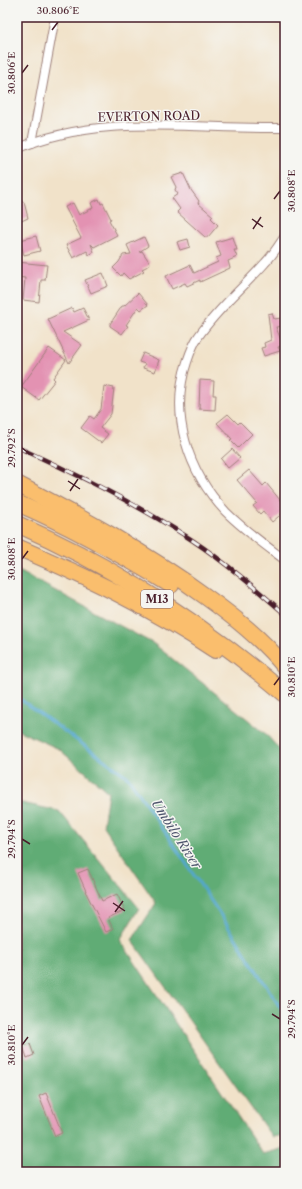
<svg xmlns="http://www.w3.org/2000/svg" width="302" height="1189" viewBox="0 0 302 1189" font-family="'Libre Caslon Text',serif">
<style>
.forest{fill:#61ac75;stroke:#566650}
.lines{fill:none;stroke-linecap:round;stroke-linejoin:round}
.stream{stroke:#53a7cf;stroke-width:3}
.building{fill:#e392b2}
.minor-casing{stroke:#9e807a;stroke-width:10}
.motorway-casing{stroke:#9e807a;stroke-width:18}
.minor{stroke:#fff;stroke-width:8}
.motorway{stroke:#fabe6d;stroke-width:16}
.rail-casing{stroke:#4a1f2b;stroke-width:4.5}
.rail{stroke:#f6f6f2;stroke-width:3;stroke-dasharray:9;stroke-linecap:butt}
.ticks{fill:none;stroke:#4a1f2b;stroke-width:1.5}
.labels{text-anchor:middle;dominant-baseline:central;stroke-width:3;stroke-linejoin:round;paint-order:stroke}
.shield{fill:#f6f6f2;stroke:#7e6067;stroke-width:1}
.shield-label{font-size:11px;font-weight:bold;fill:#4a1f2b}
.street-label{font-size:12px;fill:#4a1f2b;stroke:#f6f6f2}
.water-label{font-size:13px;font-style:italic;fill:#4e556d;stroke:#f6f6f2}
.neatline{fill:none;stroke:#4a1f2b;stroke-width:1.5}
.ticks-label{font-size:10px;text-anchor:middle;fill:#4a1f2b}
</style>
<rect width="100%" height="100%" fill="#f6f6f2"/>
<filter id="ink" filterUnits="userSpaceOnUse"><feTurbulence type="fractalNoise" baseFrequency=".025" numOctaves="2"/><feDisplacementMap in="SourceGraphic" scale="8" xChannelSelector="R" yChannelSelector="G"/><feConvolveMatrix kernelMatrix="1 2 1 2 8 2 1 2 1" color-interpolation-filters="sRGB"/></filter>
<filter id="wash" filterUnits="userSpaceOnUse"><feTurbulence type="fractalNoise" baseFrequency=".012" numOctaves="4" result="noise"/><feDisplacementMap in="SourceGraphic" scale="16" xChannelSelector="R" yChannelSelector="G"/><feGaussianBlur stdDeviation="0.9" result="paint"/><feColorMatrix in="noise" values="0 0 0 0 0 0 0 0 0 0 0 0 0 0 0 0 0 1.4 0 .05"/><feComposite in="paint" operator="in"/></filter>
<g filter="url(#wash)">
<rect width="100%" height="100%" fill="#f1e2c9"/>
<g class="forest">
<path d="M17,570L154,644L266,734L285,756V1135L272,1137L132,940L156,903L103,826L108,792L59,749L17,730Z"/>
<path d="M17,802L59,811L139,908L120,940L263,1154L285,1148V1172H17Z"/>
</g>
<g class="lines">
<path class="stream" d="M17,697L128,777L222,917L285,1015"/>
</g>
<g id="blocks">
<g class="building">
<path d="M183,173L191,190L199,201L198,203L213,216L211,218L218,225L208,237H205L177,212L180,209L172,198L178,194L175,190L176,187L171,177Z"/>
<path d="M17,191L22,202H24L28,218L17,223Z"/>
<path d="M99,199L101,204L103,203L111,219L109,220L117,235L94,247L91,244L94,252L89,255L87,251L73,258L66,245L81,238L65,207L73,203L79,215L93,208L91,203Z"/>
<path d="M36,236L40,251L24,255L20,240Z"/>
<path d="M144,237L148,246L139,252L142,251L150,263L148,266L142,269L144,271L129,279L123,273L121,276L113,268L119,262L123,255L131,254L127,245Z"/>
<path d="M233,237L237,250H234L237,257L228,261L230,268L200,282V280L187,286L185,283L172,289L166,276L190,265L194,273L218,262L216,258L221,256L216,242Z"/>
<path d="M188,239L190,247L180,250L177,242Z"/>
<path d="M17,262L47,265L45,280H41L39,302L23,300L25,278L17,277Z"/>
<path d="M103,273L108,286L91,293L85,280Z"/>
<path d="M138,293L148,305L141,310L138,307L126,325L128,326L122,334L110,326V324L122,306H124Z"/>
<path d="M72,308L74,312L83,308L89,320L63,332L82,345L69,363L48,319Z"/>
<path d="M272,313L274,319L282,318L283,326L276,327L283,346L278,347L280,351L264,356L261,348L265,347L264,343L271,340L268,314Z"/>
<path d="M49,348L66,360L53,378L55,380L39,400L21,387Z"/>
<path d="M143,353L159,360L155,372L143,368L145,364L139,362Z"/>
<path d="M200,380L214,381L213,395H216L215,410L199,409Z"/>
<path d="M104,386L114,388L111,414L100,428L108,434L101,443L81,428L90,416L94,419L101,409Z"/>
<path d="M228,414L238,424L240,422L252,434L238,448L230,440L232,439L217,423Z"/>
<path d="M232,449L240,458L228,468L221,459Z"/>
<path d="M249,470L263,486L266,483L285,506V511L272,522L263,511L260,514L253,506L257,503L237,480Z"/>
<path d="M88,869L102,901L117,894L125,910L108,918L113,929L106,932L85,891H86L78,873Z"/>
<path d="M30,1044L34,1055L27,1058L23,1046Z"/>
<path d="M46,1093L62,1133L55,1136L39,1096Z"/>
</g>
</g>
</g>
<g filter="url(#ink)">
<use href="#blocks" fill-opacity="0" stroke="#9e807a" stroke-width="1"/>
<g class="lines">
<g class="minor-casing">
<g id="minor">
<path d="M32,143L55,17"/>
<path d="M17,149C100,112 197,130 285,128"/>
<path d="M285,236C279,245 273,255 265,263C243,288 217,309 198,337C193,344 190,353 187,362C169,415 188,472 226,512C244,530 265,545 285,560"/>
</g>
</g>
<g class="motorway-casing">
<g id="motorway">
<path d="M17,484C82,518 146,553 205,596C234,617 262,639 285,667"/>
<path d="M17,503C71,526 121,554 171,585"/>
<path d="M17,524C115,567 204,625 285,694"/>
<path d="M17,547C85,576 153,608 215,650"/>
</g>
</g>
<use href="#minor" class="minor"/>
<use href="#motorway" class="motorway"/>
<g class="rail-casing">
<path id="rail" d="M17,447C77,474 137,504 192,540C225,562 255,588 285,614"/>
</g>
<use href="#rail" class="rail"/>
</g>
</g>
<path class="ticks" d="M52,30L58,22M22,73L28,65M274,199L280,191M252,219L263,227M253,229L261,217M22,448L30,454M68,481L80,489M70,491L78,479M22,559L28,551M274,685L280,677M22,839L30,844M113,903L125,911M115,912L123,901M272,1014L280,1019M22,1045L28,1037"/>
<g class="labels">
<rect class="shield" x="141" y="590" width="32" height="18" rx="3"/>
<g class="shield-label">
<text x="157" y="599">M13</text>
</g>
<g class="street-label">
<text transform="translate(149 116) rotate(-1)">EVERTON ROAD</text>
</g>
<g class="water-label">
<text transform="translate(177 834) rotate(57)">Umbilo River</text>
</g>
</g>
<rect width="302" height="1189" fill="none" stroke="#f6f6f2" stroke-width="44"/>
<rect x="22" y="22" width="258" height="1145" class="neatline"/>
<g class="ticks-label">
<text x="58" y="14">30.806°E</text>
<text transform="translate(11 73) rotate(-90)" y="4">30.806°E</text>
<text transform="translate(291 191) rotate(-90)" y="4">30.808°E</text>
<text transform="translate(11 448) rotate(-90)" y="4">29.792°S</text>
<text transform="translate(11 559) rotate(-90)" y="4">30.808°E</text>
<text transform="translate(291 677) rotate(-90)" y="4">30.810°E</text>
<text transform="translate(11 839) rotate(-90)" y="4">29.794°S</text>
<text transform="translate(291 1019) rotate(-90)" y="4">29.794°S</text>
<text transform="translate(11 1045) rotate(-90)" y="4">30.810°E</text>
</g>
</svg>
